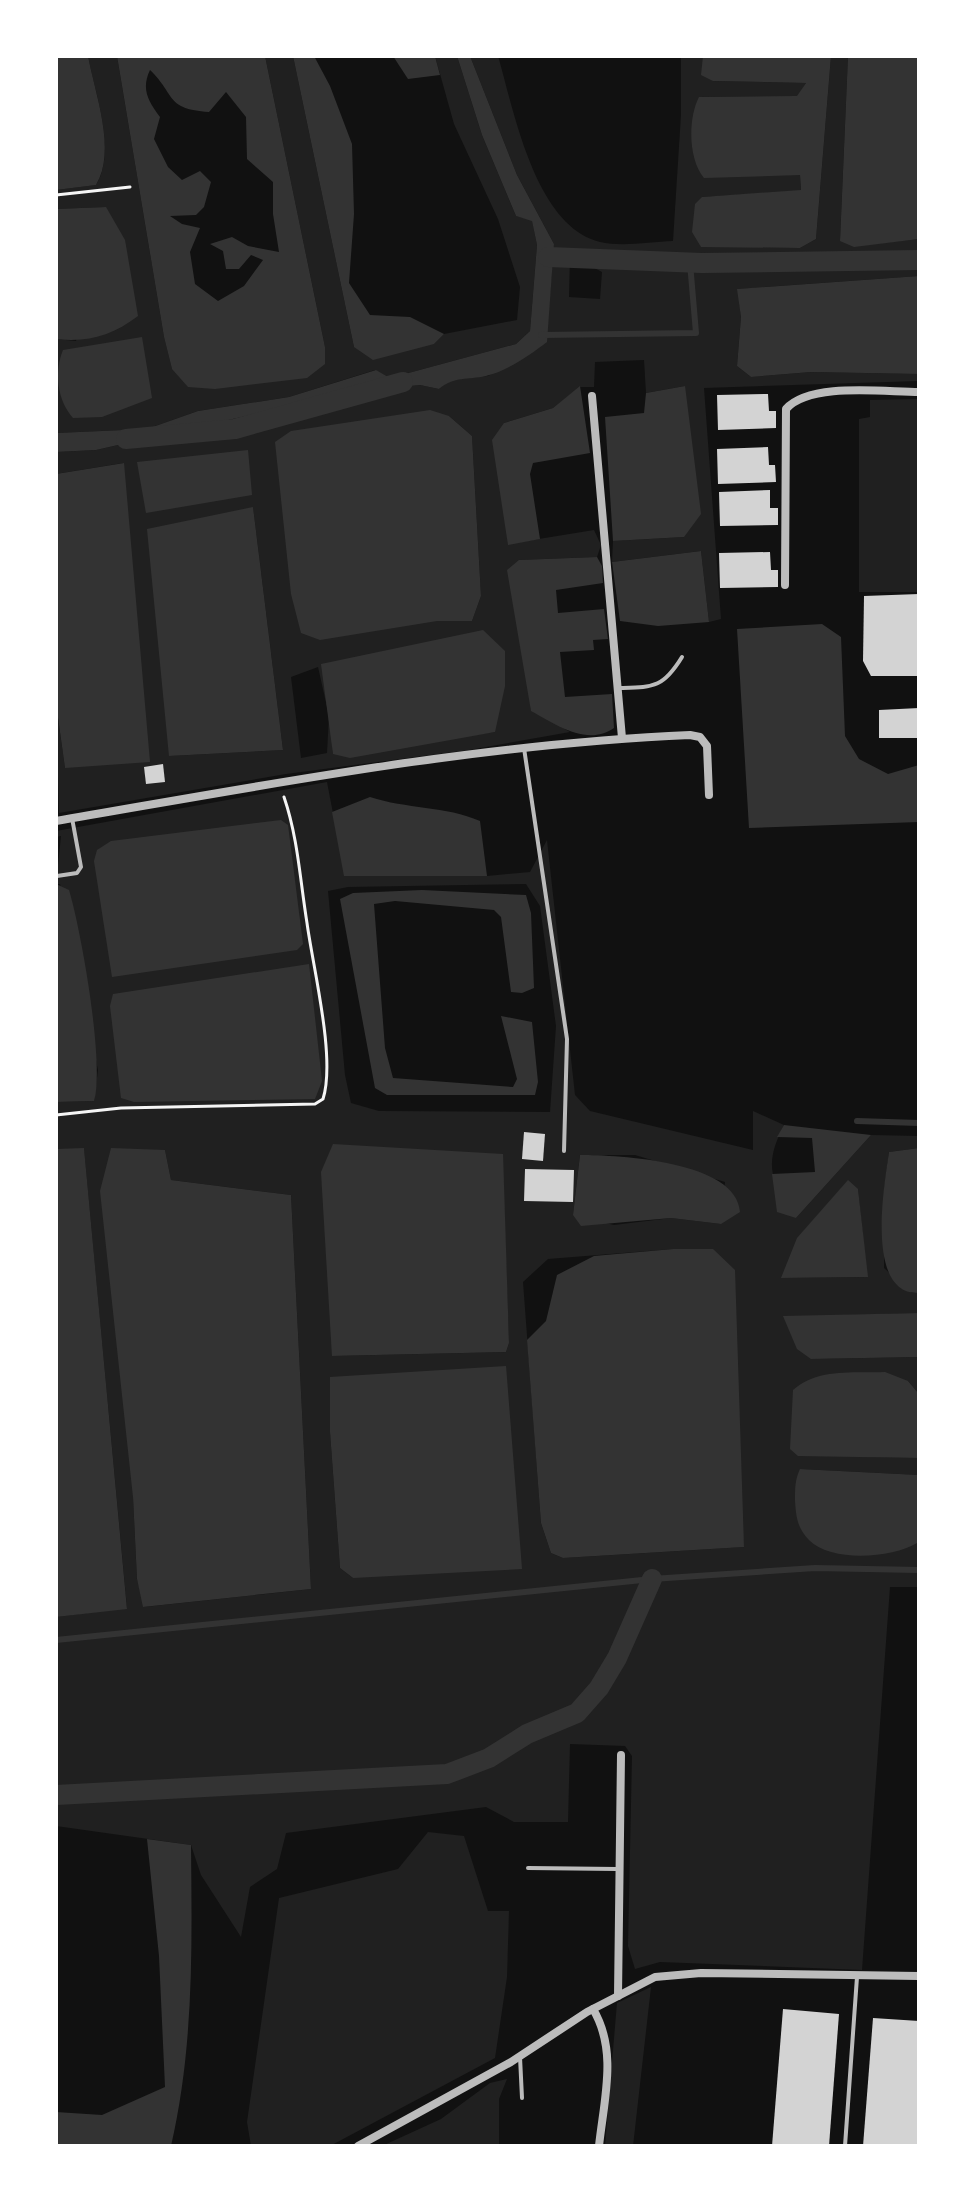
<svg xmlns="http://www.w3.org/2000/svg" width="975" height="2202" viewBox="0 0 975 2202" font-family="Overpass,sans-serif">
<style>
.green{fill:#202020;fill-rule:evenodd}
.water{fill:#333;fill-rule:evenodd}
.lines{fill:none;stroke-linecap:round;stroke-linejoin:round}
.stream{stroke:#333;stroke-width:6}
.canal{stroke:#333;stroke-width:20}
.building{fill:#d3d3d3}
.path{stroke:#f5f5f5;stroke-width:3}
.service{stroke:#bcbcbc;stroke-width:4}
.minor{stroke:#bcbcbc;stroke-width:8}
</style>
<rect width="100%" height="100%" fill="#111"/>
<g class="green">
<path d="M88,56H117L164,337L172,369L325,347L265,56H293L354,347L434,344L444,334L517,320L520,287L498,219L454,124L435,56H457L482,135L516,216L532,220L537,245L530,331L516,344L390,378L375,370L289,397L198,411L147,429L56,433V339L76,341L106,207L56,209V190L96,185C117,151 95,94 88,56Z"/>
<path d="M470,56H498C514,111 535,226 600,242C621,247 651,242 673,241L681,115V56H703L713,81L806,83L798,96L699,97L800,175L801,191L702,197L700,246L800,248L816,239L831,56H848L840,240L854,246L919,239V276L738,289L741,317L737,366L751,377L811,372L919,374V381L704,388L721,619L709,622L701,551L612,562L613,541L684,537L685,386L646,393L644,360L595,362L594,387H580L553,408L504,423L508,544L594,530L601,545L597,557L520,560L531,710L570,732L469,750L286,774L59,813L56,704L65,768L123,463L56,474V452L96,450L352,392L420,385L439,389L451,379L488,376L546,342L554,244L517,175ZM570,255L602,272L600,299L569,297ZM449,416L472,436L481,596L472,621H437L291,594V569ZM253,507L283,750L169,756ZM318,667L329,716L327,753L301,758L291,677ZM495,732L333,754L332,736Z"/>
<path d="M919,399V592H859V419L870,417V400Z"/>
<path d="M327,782L345,876H487L530,872L547,840L575,1095L590,1111L753,1150V1111L784,1125C763,1166 771,1181 796,1218L871,1135L919,1136V1148L889,1152L884,1190V1268L912,1293H919V1313L845,1315L811,1359L919,1357V1394L908,1381L869,1457L919,1458V1475L800,1469L917,1542L919,1508V1587H890L862,1970L660,1962L635,1969L628,1946L632,1756L625,1746L570,1744L568,1822H514L486,1807L286,1833L277,1869L250,1887L241,1937L201,1875L191,1845L56,1826V1617L127,1608L84,1149H56V1102L94,1101L98,1070L60,884H56L61,836L56,837V831ZM526,884L540,906L556,1026L550,1112L379,1111L351,1103L345,1075L328,891L348,887ZM165,1150L171,1180L291,1195L311,1589L144,1607L137,1579L133,1497ZM502,1154L509,1343L506,1352L333,1356ZM580,1155H635L725,1182L721,1224L671,1218L614,1225L573,1215ZM858,1189L867,1277L782,1278ZM673,1249H713L744,1547L563,1558L551,1553L541,1523L523,1282L548,1259ZM330,1377L353,1578L340,1568L330,1432Z"/>
<path d="M428,1832L464,1836L488,1911H509L507,1977L495,2058L330,2146H251L247,2122L279,1898L398,1869Z"/>
<path d="M651,1987L633,2146H605L617,2003Z"/>
<path d="M507,2079L499,2099V2146H382L441,2119L490,2083Z"/>
</g>
<g class="water">
<path d="M56,56H88C95,94 117,151 96,185L56,190Z"/>
<path d="M117,56H265L325,347V364L307,378L215,389L188,387L172,369L164,337ZM150,70C176,95 165,109 209,112L226,92L246,117L247,159L273,182V214L279,252L248,246L232,237L210,244L223,251L226,269H239L251,255L263,260L244,286L218,301L195,284L190,252L200,228L182,224L170,216L196,215L204,207L211,182L200,171L182,180L168,167L154,139L160,117C148,101 141,89 150,70Z"/>
<path d="M293,56H314L330,86L352,144L354,214L349,283L370,315L410,317L444,334L434,344L373,360L354,347Z"/>
<path d="M393,56H435L440,75L408,79Z"/>
<path d="M457,56H470L517,175L554,244L547,342C530,355 507,371 486,376C467,380 455,376 439,389L420,385L352,392L96,450L56,452V433L147,429L198,411L289,397L376,370L390,378L516,344L530,331L537,245L532,221L516,216L482,135Z"/>
<path d="M703,56H831L816,239L800,248L701,247L692,232L695,204L702,197L801,190L800,175L704,178C688,159 688,118 699,97L797,96L806,83L713,81L701,75Z"/>
<path d="M848,56H919V239L854,247L840,241Z"/>
<path d="M106,207L125,240L138,316C113,335 88,343 56,339V209Z"/>
<path d="M919,276V374L811,372L751,377L737,366L741,317L737,289Z"/>
<path d="M142,337L152,398L102,417L73,418C57,400 54,372 63,350Z"/>
<path d="M580,386L590,453L533,463L530,474L540,539L508,545L492,440L504,423L553,408Z"/>
<path d="M685,386L701,514L684,537L613,541L605,417L644,413L646,393Z"/>
<path d="M430,410L449,416L472,436L481,596L472,621H437L320,640L301,633L291,594L275,442L291,431Z"/>
<path d="M248,450L252,495L146,513L137,462Z"/>
<path d="M124,463L150,762L65,768L56,703V474Z"/>
<path d="M253,507L283,750L169,756L147,529Z"/>
<path d="M701,551L709,622L658,626L620,621L612,562Z"/>
<path d="M597,557L602,566L603,583L556,590L558,613L604,609L608,639L593,640L594,650L560,652L565,697L612,694L614,728C587,747 555,724 531,711L507,570L519,560Z"/>
<path d="M822,624L841,637L845,736L859,759L888,774L919,765V822L749,828L737,629Z"/>
<path d="M483,630L505,651V686L495,732L350,758L333,754L321,664Z"/>
<path d="M370,797C406,809 446,806 480,821L487,876H344L332,812Z"/>
<path d="M281,820L288,825L303,944L297,950L112,977L94,861L97,850L111,841Z"/>
<path d="M56,884L69,890C81,930 105,1065 94,1101L56,1102Z"/>
<path d="M422,890L526,895L531,913L534,988L522,993L511,992L501,917L494,910L395,901L374,904L385,1048L393,1078L513,1087L517,1079L501,1016L532,1022L538,1082L535,1095H387L375,1088L340,899L353,893Z"/>
<path d="M309,964L322,1081L315,1099L134,1102L121,1098L110,1006L113,994Z"/>
<path d="M784,1125L871,1135L796,1218L777,1212L772,1174L815,1172L812,1138L777,1137Z"/>
<path d="M333,1144L503,1154L509,1343L506,1352L332,1356L321,1172Z"/>
<path d="M84,1148L127,1609L56,1617L57,1149Z"/>
<path d="M111,1148L165,1150L171,1180L291,1195L311,1589L143,1607L137,1579L133,1497L100,1191Z"/>
<path d="M919,1148V1293C865,1295 884,1187 889,1152Z"/>
<path d="M580,1155C619,1155 737,1161 740,1212L721,1224L671,1218L581,1226L573,1215Z"/>
<path d="M848,1180L858,1189L868,1277L781,1278L797,1238Z"/>
<path d="M673,1249H713L735,1270L744,1547L563,1558L551,1553L541,1523L527,1340L546,1321L557,1275L594,1256Z"/>
<path d="M919,1313V1357L811,1359L797,1349L783,1316Z"/>
<path d="M506,1366L522,1569L353,1578L340,1568L330,1432V1377Z"/>
<path d="M885,1372L908,1381L919,1394V1458L798,1456L790,1449L793,1390C817,1368 854,1373 885,1372Z"/>
<path d="M800,1469L919,1475L917,1543C892,1558 832,1563 809,1540C797,1528 796,1516 795,1500C795,1488 795,1480 800,1469Z"/>
<path d="M147,1839L191,1845C192,1947 194,2046 171,2146H56V2112L102,2115L165,2087L159,1956Z"/>
</g>
<g class="lines">
<g class="stream">
<path d="M541,335L696,333L690,263"/>
<path d="M857,1121L919,1123"/>
<path d="M56,1640L652,1579L815,1568L919,1570"/>
</g>
<g class="canal">
<path d="M548,257L702,263L919,260"/>
<path d="M126,439L235,429L403,382"/>
<path d="M56,1795L447,1774L489,1758L527,1734L577,1713L599,1688L617,1658L652,1579"/>
</g>
</g>
<g class="building">
<path d="M768,394L769,411H776V428L718,430L717,395Z"/>
<path d="M768,447L769,465H775L776,482L718,484L717,449Z"/>
<path d="M770,490V508H778V525L720,526L719,492Z"/>
<path d="M770,552L771,570H778V587L720,588L719,553Z"/>
<path d="M919,594V676H871L863,661L864,596Z"/>
<path d="M919,708V738H879V710Z"/>
<path d="M163,764L165,782L146,784L144,767Z"/>
<path d="M524,1132L545,1134L543,1161L522,1159Z"/>
<path d="M525,1169L574,1170L573,1202L524,1201Z"/>
<path d="M783,2009L839,2014L829,2146H772Z"/>
<path d="M873,2018L919,2021V2146H863Z"/>
</g>
<g class="lines">
<g class="path">
<path d="M56,195L130,187"/>
<path d="M56,1115L121,1108L315,1104L323,1099C336,1058 313,968 307,923C300,880 298,838 284,797"/>
</g>
<g class="service">
<path d="M619,688C654,687 663,688 682,657"/>
<path d="M524,748L567,1039L564,1151"/>
<path d="M57,876L77,873L81,867L72,818"/>
<path d="M528,1868L617,1869"/>
<path d="M520,2057L522,2098"/>
<path d="M845,2146L857,1977"/>
</g>
<g class="minor">
<path d="M592,396L622,738"/>
<path d="M785,585L786,409C810,382 883,392 919,392"/>
<path d="M56,821C266,785 477,744 690,735L700,737L707,746L709,795"/>
<path d="M618,1996L621,1755"/>
<path d="M593,2009C618,2051 604,2099 599,2146"/>
<path d="M358,2146L511,2062L587,2012L655,1977L701,1973L919,1976"/>
</g>
</g>
<rect width="975" height="2202" fill="none" stroke="#ffffff" stroke-width="116"/>
</svg>
